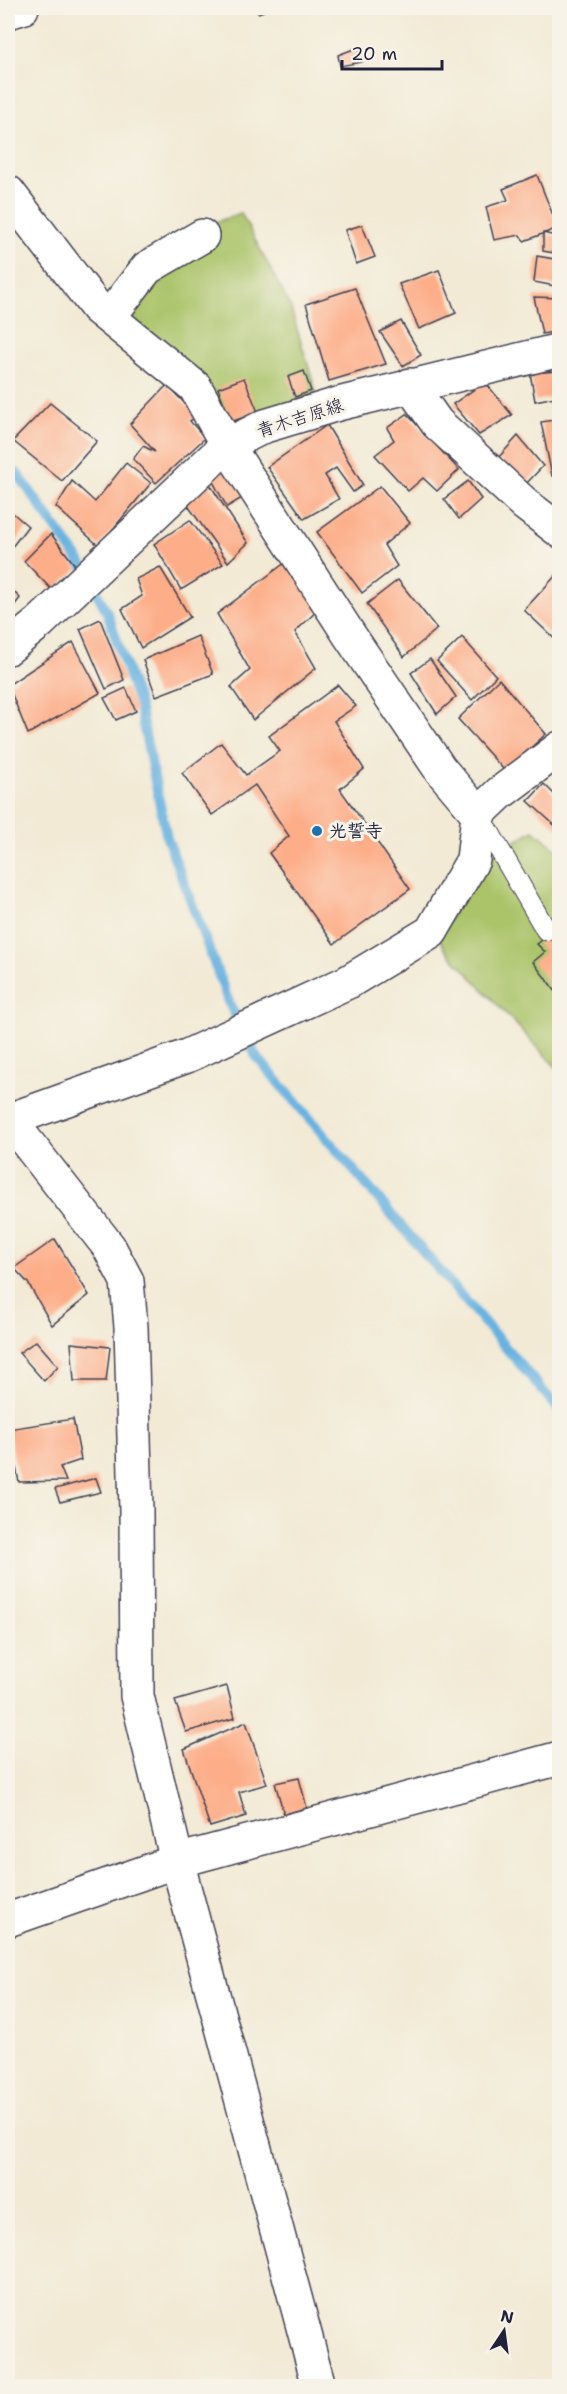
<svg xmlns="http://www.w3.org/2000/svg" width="567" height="2394" viewBox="0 0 567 2394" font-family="'Shantell Sans','Klee One',sans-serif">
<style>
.green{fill:#abc46a;stroke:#667352;stroke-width:1.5}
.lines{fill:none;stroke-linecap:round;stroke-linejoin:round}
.stream{stroke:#69b2e0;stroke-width:10}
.building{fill:#fdae89}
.lane-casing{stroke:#414052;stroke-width:22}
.street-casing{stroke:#414052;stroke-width:36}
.secondary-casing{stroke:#414052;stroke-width:36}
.lane{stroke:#fff;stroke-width:20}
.street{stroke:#fff;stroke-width:33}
.secondary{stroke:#fff;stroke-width:33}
.poi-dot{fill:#1f6fb2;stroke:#f7f3e8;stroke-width:2}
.labels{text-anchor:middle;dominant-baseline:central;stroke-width:6;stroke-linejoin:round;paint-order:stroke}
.street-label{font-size:18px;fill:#22223b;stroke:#f7f3e8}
.poi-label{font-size:18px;font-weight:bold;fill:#22223b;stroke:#f7f3e8;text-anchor:start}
</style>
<rect width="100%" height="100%" fill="#f7f3e8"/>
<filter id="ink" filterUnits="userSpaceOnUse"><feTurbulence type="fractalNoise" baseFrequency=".0167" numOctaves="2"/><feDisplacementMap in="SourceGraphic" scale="12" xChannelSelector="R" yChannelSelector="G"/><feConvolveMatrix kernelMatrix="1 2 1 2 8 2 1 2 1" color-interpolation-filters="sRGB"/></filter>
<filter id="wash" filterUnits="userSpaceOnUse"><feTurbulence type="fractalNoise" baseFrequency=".008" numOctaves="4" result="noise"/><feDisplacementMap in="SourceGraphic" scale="24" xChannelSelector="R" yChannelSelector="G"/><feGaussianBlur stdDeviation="1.35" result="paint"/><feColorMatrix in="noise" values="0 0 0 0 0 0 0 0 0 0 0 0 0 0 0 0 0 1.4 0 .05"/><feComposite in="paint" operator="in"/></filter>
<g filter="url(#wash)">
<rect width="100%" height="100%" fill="#f2ead5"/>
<g class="green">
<path d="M241,213L290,306L317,395L229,426L128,314L200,228Z"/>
<path d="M534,830L559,851V1070L445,949L439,937L484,860Z"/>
</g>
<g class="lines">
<path class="stream" d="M8,468L17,473L81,563L107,612L139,705L167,838L230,1005L256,1056L560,1411"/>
</g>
<g id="blocks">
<g class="building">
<path d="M256,8H272L258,13Z"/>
<path d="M359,47L362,62L340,66L338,55Z"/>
<path d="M537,175L558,228L524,241L520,235L494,240L486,207L508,200L503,189Z"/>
<path d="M362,225L375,257L356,264L345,230Z"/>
<path d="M543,233L560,237V254L543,251Z"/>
<path d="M537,256L560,260V287L534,282Z"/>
<path d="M439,270L456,313L419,329L399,284Z"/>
<path d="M355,288L386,364L329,381L306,304Z"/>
<path d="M534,297L560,298V331L542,334Z"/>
<path d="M401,321L421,355L403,366L380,332Z"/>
<path d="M304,371L311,391L295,397L288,377Z"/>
<path d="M560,371V396L535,401L530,373Z"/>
<path d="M244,378L258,412L231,422L218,388Z"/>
<path d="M485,382L512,415L479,435L453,404Z"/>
<path d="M167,385L197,416L190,421L205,438L156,483L133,459L143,446L155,452L130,424Z"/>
<path d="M50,403L97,441L62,481L13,441Z"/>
<path d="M407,414L459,470L437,491L423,478L408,491L375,455L394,440L387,428Z"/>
<path d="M560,419V474L552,476L541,422Z"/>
<path d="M327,425L363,485L353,492L336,468L325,475L339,499L304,519L267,467Z"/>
<path d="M518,436L543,466L525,485L498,458Z"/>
<path d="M126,463L151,483L99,546L56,507L72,481L95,502Z"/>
<path d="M227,468L247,495L227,507L211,478Z"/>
<path d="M468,481L481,499L459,519L444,499Z"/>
<path d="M209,483L248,543L228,562L184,500Z"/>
<path d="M380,486L410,523L384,545L397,566L362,593L317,532Z"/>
<path d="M8,509L28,526L8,552Z"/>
<path d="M190,520L223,564L181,590L154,544Z"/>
<path d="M51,534L78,569L53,591L24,561Z"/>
<path d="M290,559L320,608L295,632L316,668L253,720L231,687L250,670L217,614Z"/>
<path d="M160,567L190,617L141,648L122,609L142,596L136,579Z"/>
<path d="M560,571V644L524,610Z"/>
<path d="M398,580L437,629L404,657L367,604Z"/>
<path d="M8,586L20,598L8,614Z"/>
<path d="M100,619L124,680L106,689L80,629Z"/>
<path d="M198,636L213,674L156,696L143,660Z"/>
<path d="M462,637L496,676L472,700L437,661Z"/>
<path d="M73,642L100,693L28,734L8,685Z"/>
<path d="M430,659L456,697L437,714L411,673Z"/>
<path d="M499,679L546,734L505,771L458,719Z"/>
<path d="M338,685L356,706L334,721L364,769L340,789L410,889L334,944L269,853L289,836L255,785L212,815L182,773L221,743L246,775L280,751L269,736Z"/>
<path d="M126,688L136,711L116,720L104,698Z"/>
<path d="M544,784L560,800V830L528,801Z"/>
<path d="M560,926V997L533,962L545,952L537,944Z"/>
<path d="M55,1239L89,1295L52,1325L28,1283L14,1268Z"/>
<path d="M36,1341L58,1366L44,1381L19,1353Z"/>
<path d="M71,1343L110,1347L106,1381H74Z"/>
<path d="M73,1419L81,1460L60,1467L66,1481L19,1482L8,1429Z"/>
<path d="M96,1478L101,1492L60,1502L55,1489Z"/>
<path d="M227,1686L235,1718L186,1732L175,1701Z"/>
<path d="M246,1722L267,1784L239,1792L246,1816L210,1827L184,1749Z"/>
<path d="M299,1778L307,1808L284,1814L275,1783Z"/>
</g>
</g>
</g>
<g filter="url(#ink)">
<use href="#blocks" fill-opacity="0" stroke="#414052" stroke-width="1.5"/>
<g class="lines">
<g class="lane-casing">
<path id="lane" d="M480,816L546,930"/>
</g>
<g class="street-casing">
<g id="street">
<path d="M8,12L22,8"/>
<path d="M8,192L97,308L195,387L227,445L350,636L440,769L478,814L473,860L431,932L348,982L187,1056L9,1120"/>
<path d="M109,317L147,268L202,236"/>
<path d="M410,385L437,423L526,505L560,531"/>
<path d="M478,814L500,793L560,748"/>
<path d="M8,1920L177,1861L560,1758"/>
</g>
</g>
<g class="secondary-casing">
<g id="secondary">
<path d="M8,648L40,622L227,445L265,426L338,404L560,350"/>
<path d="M8,1118L109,1247L127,1281L131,1327L136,1511L137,1696L177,1861L319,2386"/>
</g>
</g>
<use href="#lane" class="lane"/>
<use href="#street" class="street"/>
<use href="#secondary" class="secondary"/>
</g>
</g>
<circle class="poi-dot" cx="317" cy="831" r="6"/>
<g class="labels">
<g class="street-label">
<text transform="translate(300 418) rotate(-18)">青木吉原線</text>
</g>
<g class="poi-label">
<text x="329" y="831">光誓寺</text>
</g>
</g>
<rect width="567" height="2394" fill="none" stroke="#f7f3e8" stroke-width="30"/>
<g transform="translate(504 2331) rotate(13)" stroke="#f7f3e8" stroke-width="4.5" paint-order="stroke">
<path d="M0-4.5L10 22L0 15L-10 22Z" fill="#22223b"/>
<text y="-9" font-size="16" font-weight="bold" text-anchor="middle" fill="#22223b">N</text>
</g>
<path d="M342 60v9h100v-9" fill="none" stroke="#22223b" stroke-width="3"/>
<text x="351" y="60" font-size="18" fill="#22223b" stroke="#f7f3e8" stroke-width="4.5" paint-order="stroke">20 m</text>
</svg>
